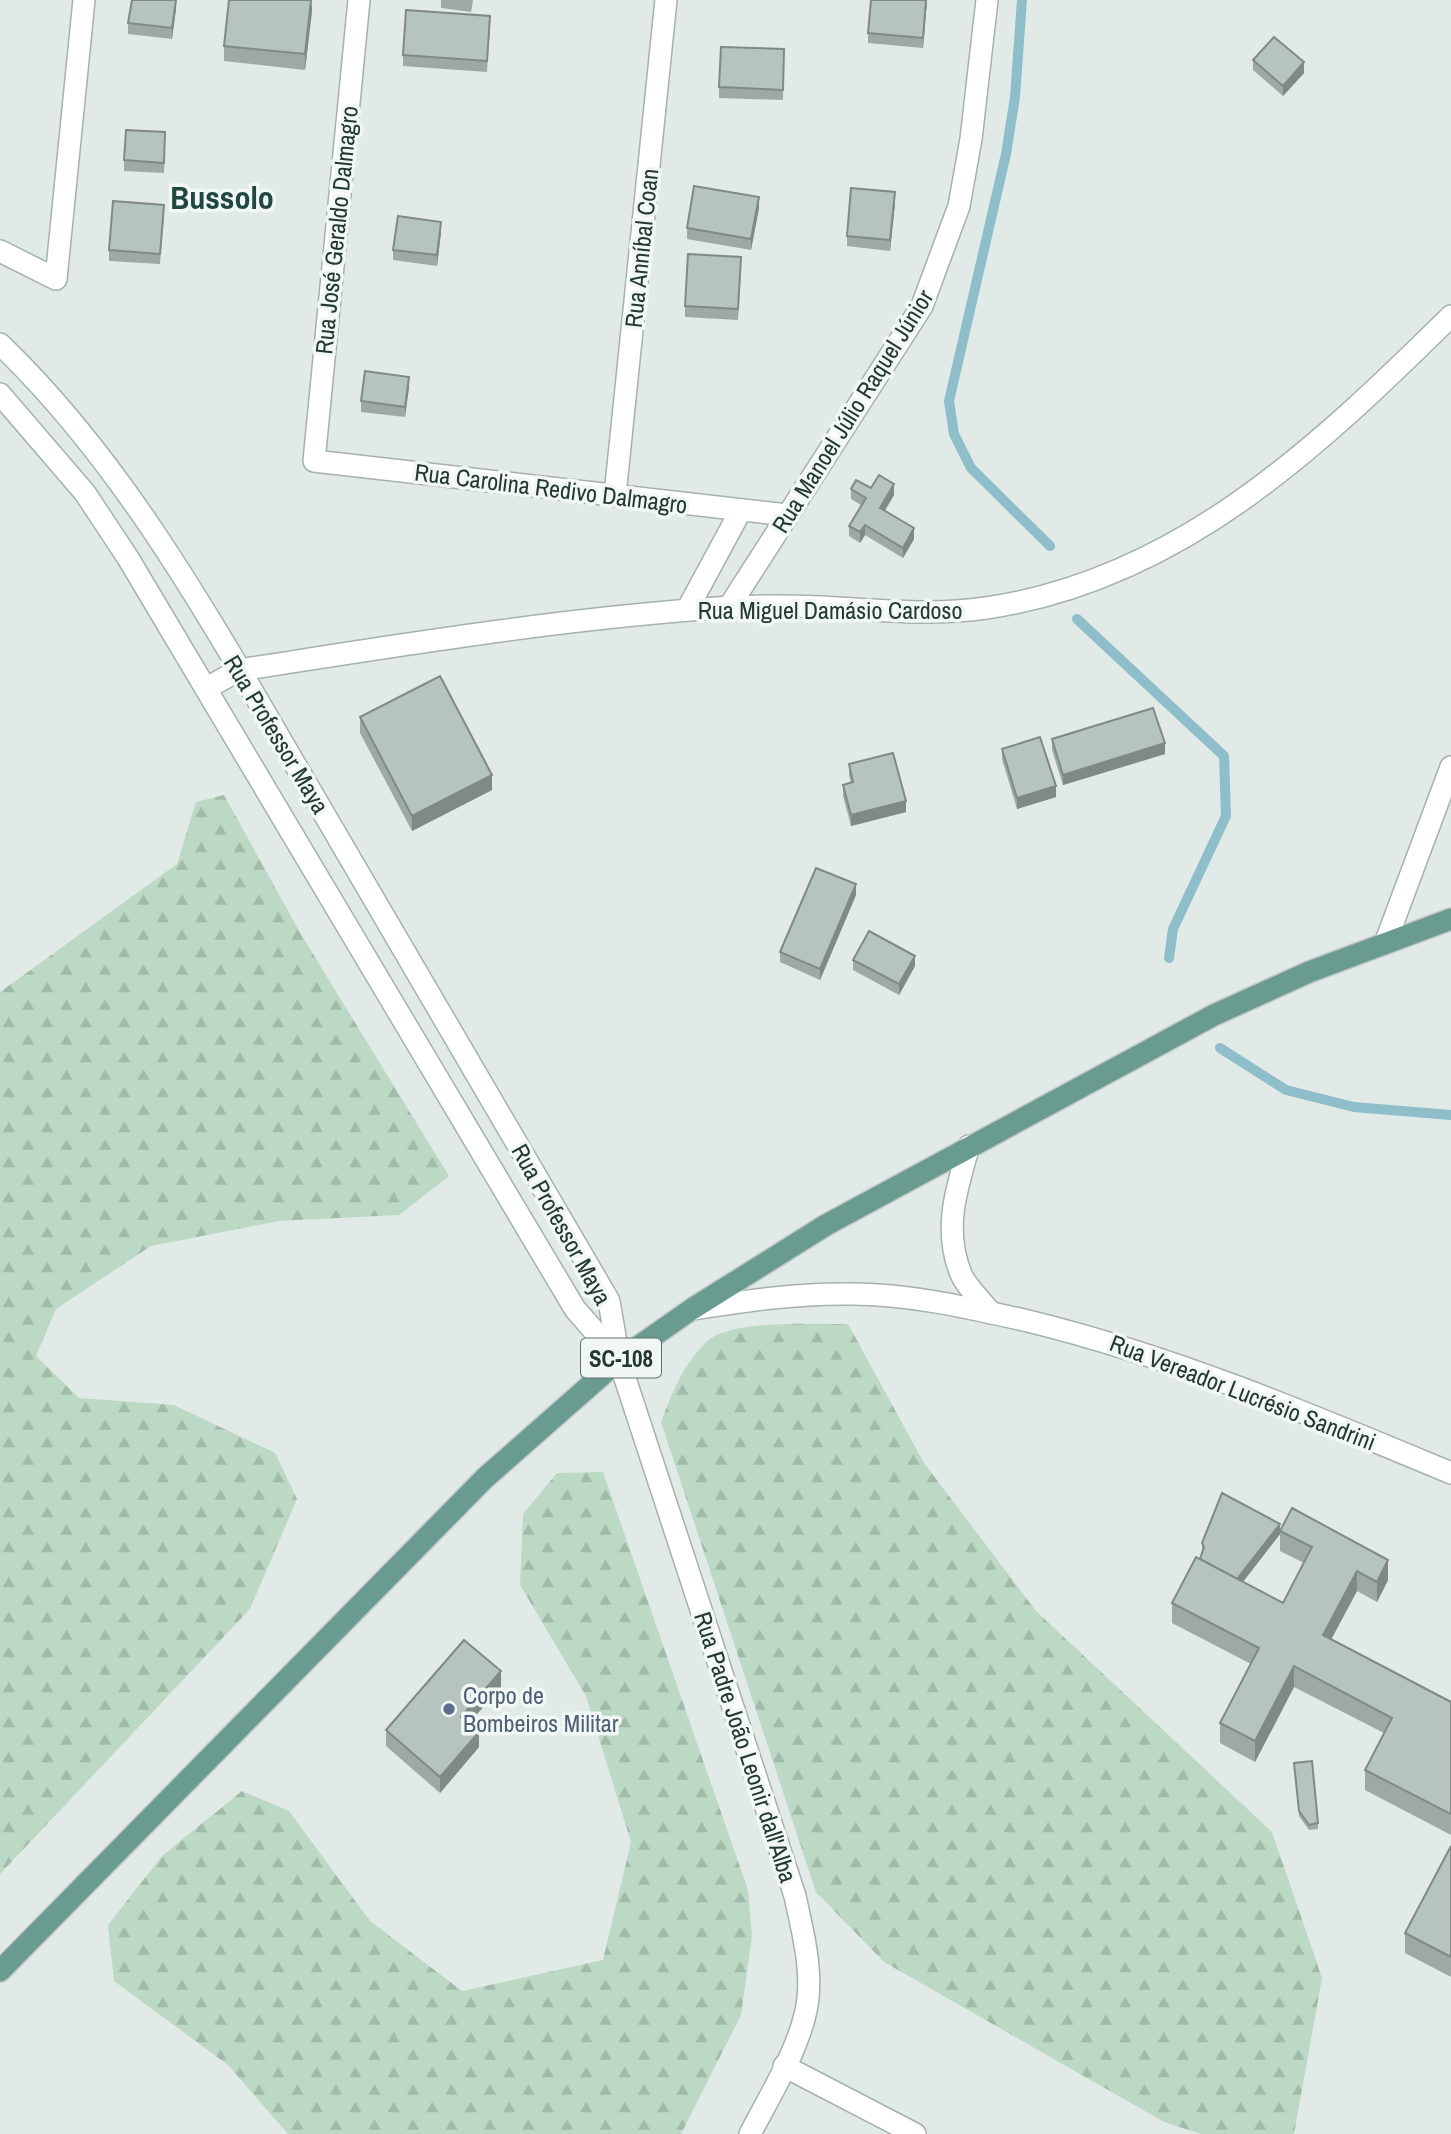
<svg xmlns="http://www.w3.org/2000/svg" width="1451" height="2134" viewBox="0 0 1451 2134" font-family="'Archivo Narrow',sans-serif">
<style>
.forest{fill:url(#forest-firs)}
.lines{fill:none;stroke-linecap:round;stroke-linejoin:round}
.stream{stroke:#8ebec9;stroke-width:10}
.minor-casing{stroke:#a4b1ad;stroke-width:24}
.secondary-casing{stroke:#a1b4ae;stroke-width:24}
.primary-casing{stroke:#c1c7c6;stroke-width:24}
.minor{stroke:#fff;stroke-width:21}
.secondary{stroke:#fff;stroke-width:21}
.primary{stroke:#6a9b90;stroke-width:21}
.wall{fill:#9da9a4}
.shaded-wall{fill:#7f8986}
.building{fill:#b6c4bf;stroke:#7f8986;stroke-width:2}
.service-dot{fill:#5c6f8a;stroke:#f1f7f4;stroke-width:2.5}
.labels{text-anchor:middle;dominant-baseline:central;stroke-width:7;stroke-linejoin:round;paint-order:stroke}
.shield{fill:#f1f7f4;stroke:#61716d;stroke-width:2}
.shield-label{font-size:23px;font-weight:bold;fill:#233833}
.street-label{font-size:24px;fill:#233833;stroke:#f1f7f4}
.service-label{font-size:24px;fill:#4e5e75;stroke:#f1f7f4;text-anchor:start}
.district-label{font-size:32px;font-weight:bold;fill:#214840;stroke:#f1f7f4}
</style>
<defs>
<pattern id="forest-firs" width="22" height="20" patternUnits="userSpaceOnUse" patternTransform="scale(1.75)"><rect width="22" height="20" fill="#bcd9c5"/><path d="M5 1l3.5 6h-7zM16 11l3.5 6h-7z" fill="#a1bbaa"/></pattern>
</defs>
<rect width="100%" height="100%" fill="#e1eae6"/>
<g class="forest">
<path d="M224,795L302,936L449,1176L399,1215L279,1221L151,1246L56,1309L36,1356L79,1398L174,1405L275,1453L297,1499L250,1609L0,1874V992L177,864L196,802Z"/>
<path d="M848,1324L924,1463L1036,1611L1272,1832L1322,1978L1294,2134H1201L1164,2122L884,1962L816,1892L661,1422C672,1393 685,1360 710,1339C734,1320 816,1324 848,1324Z"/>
<path d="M603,1472L748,1890L752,1936L741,2015L681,2134H288L228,2065L114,1981L108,1925L162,1856L242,1791L289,1811L370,1921L462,1991L603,1960L631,1842L586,1696L520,1585L523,1514L557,1473Z"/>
</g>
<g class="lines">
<g class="stream">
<path d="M1022,0L1015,97L1006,154L949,401L954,434L971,468L1050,546"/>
<path d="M1077,619L1224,756L1226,816L1173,929L1169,958"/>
<path d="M1220,1048L1286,1090L1354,1107L1451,1115"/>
</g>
<g class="minor-casing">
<g id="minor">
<path d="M359,0L314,461L787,515"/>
<path d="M0,251L56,279L84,0"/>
<path d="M615,495L666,0"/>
<path d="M729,607L922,306L959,206L971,139L987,0"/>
<path d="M687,610L741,510"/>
<path d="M207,688L239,670C389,647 539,622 690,610C733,606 777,605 821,607C876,610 931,616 986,608C1179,580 1318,447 1451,316"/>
<path d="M1386,941L1451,767"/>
<path d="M969,1146C956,1190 943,1230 961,1274C967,1288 982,1301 991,1313"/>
<path d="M693,1309C746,1301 797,1293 851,1294C910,1294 970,1308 1028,1321C1175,1357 1312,1415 1451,1473"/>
<path d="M619,1360L795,1896C803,1934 815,1976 805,2015C795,2056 769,2097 750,2134"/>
<path d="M784,2066L915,2134"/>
</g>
</g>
<g class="secondary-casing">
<g id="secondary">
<path d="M0,344C129,468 216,630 306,783C407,956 508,1129 609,1301L619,1360"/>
<path d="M0,394L85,493L128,558L575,1309L618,1358"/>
</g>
</g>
<g class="primary-casing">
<path id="primary" d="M0,1971L485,1478L619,1360L692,1309L826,1225L1214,1015L1309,972L1451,919"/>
</g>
<use href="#minor" class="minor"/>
<use href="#secondary" class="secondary"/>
<use href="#primary" class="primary"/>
</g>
<g class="wall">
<path d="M441,0H473L471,12L441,8Z"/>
<path d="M927,0L923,48L868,43V33Z"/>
<path d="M176,9L172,39L128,34V23Z"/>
<path d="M312,11L305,70L224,61V46Z"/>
<path d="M490,26L487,72L403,66V55Z"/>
<path d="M784,49L783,100L719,98V87Z"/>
<path d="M1253,60L1304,73L1283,96L1253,70Z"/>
<path d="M165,142L164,173L124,171V160Z"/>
<path d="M895,203L890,251L847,246V236Z"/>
<path d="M759,208L751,250L687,239V228Z"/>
<path d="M164,215L160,264L109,261V250Z"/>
<path d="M441,232L437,266L393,260V250Z"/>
<path d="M741,268L738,320L685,317V306Z"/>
<path d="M409,387L405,417L361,412V401Z"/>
<path d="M871,488L894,495L885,511L914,539L903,558L865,535L860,543L849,536V526L861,505L851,499V489Z"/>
<path d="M360,717L492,790L412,831L360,733Z"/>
<path d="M1052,739L1165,754L1063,785L1052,750Z"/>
<path d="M1002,749L1056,797L1017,809L1002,759Z"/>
<path d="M849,764L906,812L851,826L843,796V785L851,783L849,775Z"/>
<path d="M856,895L820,980L780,962V952Z"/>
<path d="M853,960L915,966L899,995L853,970Z"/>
<path d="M1280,1531L1388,1580L1377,1602L1357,1591L1331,1639L1451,1702V1835L1365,1790V1770L1384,1733L1294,1687L1255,1762L1220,1743V1723L1251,1664L1172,1623V1603L1200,1559L1202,1554V1543L1280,1534L1243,1582L1283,1603L1304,1563L1280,1551Z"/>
<path d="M501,1687L469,1723L479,1747L440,1793L386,1746V1730Z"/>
<path d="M1294,1763L1318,1823V1829L1309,1830L1299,1816Z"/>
<path d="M1451,1846V1977L1405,1953V1933Z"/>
</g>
<g class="shaded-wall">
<path d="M176,0V9L172,39V28Z"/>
<path d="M312,0V11L305,70V54Z"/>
<path d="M926,0H927L923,48V38Z"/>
<path d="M1304,62V73L1283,96V86Z"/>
<path d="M895,192V203L890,251V240Z"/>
<path d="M759,197V208L751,250V239Z"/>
<path d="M441,222V232L437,266V255Z"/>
<path d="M409,377V387L405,417V407Z"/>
<path d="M894,484V495L880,518V508Z"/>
<path d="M865,525V535L860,543V532Z"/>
<path d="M914,528V539L903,558V548Z"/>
<path d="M1165,743V754L1063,785V775Z"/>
<path d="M492,775V790L412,831V816Z"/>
<path d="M1056,786V797L1017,809V798Z"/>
<path d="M906,801V812L851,826V815Z"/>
<path d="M856,884V895L820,980V969Z"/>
<path d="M915,956V966L899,995V984Z"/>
<path d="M1280,1524V1534L1235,1592V1582Z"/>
<path d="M1388,1560V1580L1377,1602V1582Z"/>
<path d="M1357,1571V1591L1323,1655V1635Z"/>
<path d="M1294,1666V1687L1255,1762V1741Z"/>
<path d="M501,1671V1687L461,1732V1717Z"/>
<path d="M479,1732V1747L440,1793V1777Z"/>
</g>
<g class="building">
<path d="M132,0H176L172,28L128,23Z"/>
<path d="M229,0H311L305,54L224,46Z"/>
<path d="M871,0H926L923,38L868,33Z"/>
<path d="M406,10L490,16L487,61L403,55Z"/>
<path d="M1274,37L1304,62L1283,86L1253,60Z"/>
<path d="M721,47L784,49L783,90L719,87Z"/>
<path d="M126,130L165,132L164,163L124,160Z"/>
<path d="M694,186L759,197L751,239L687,228Z"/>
<path d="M851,188L895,192L890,240L847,236Z"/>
<path d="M113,201L164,205L160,254L109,250Z"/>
<path d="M398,216L441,222L437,255L393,250Z"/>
<path d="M688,254L741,257L738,309L685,306Z"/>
<path d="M365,371L409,377L405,407L361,401Z"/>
<path d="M879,475L894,484L880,508L914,528L903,548L865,525L860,532L849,526L866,498L851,489L856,480L871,488Z"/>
<path d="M440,676L492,775L412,816L360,717Z"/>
<path d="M1153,708L1165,743L1063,775L1052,739Z"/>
<path d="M1040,737L1056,786L1017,798L1002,749Z"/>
<path d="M893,753L906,801L851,815L843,785L853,782L849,764Z"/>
<path d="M816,868L856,884L820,969L780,952Z"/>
<path d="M869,931L915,956L899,984L853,960Z"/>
<path d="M1222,1493L1280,1524L1237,1579L1200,1559L1204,1547L1202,1543Z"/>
<path d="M1292,1508L1388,1560L1377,1582L1357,1571L1323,1635L1451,1702V1814L1365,1770L1392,1718L1294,1666L1255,1741L1220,1723L1259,1648L1172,1603L1196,1557L1283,1603L1312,1547L1280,1531Z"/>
<path d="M464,1640L501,1671L461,1717L479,1732L440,1777L386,1730Z"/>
<path d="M1312,1761L1318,1823L1309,1825L1299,1811L1294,1763Z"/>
<path d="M1451,1846V1957L1405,1933Z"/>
</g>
<circle class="service-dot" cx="449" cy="1709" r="7"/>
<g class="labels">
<rect class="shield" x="581" y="1338.5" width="80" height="39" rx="5"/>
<g class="shield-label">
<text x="621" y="1358">SC-108</text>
</g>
<g class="street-label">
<text transform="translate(336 230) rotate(-84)">Rua José Geraldo Dalmagro</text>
<text transform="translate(641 248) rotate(-84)">Rua Anníbal Coan</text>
<text transform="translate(852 411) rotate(-58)">Rua Manoel Júlio Raquel Júnior</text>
<text transform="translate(551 488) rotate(7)">Rua Carolina Redivo Dalmagro</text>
<text x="830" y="610">Rua Miguel Damásio Cardoso</text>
<text transform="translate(277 734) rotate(59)">Rua Professor Maya</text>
<text transform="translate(562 1224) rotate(61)">Rua Professor Maya</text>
<text transform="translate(1243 1392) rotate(21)">Rua Vereador Lucrésio Sandrini</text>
<text transform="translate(746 1747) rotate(72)">Rua Padre João Leonir dall'Alba</text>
</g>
<g class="service-label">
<text x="463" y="1695">Corpo de<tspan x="463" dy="28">Bombeiros Militar</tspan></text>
</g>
<g class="district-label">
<text x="222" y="197">Bussolo</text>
</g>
</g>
</svg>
